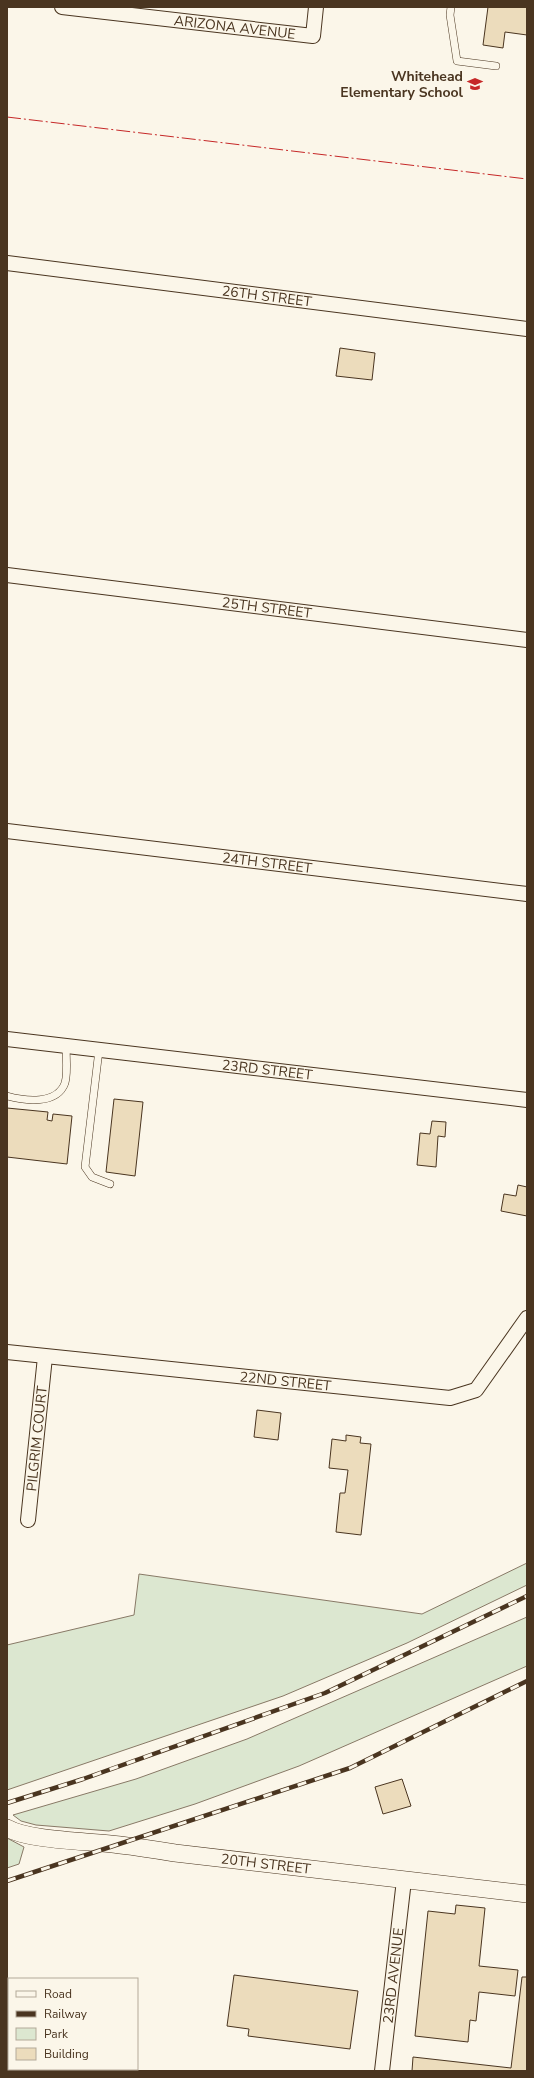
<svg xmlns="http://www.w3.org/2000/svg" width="534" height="2078" viewBox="0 0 534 2078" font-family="'Nunito Sans',sans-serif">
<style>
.green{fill:#dce7d0;stroke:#887966}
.building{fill:#ecdcbc;stroke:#4a3520}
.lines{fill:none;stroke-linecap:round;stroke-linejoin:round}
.service-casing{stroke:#4a3520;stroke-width:8}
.minor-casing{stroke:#4a3520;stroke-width:16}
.tertiary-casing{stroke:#4a3520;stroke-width:18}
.service{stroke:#fbf6e9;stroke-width:7}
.minor{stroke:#fbf6e9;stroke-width:14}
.tertiary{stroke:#fbf6e9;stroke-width:17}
.rail-casing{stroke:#4a3520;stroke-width:4.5}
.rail{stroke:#fbf6e9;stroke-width:3;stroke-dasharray:9;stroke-linecap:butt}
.power{stroke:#c62828;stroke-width:1;stroke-dasharray:14 3 2 3;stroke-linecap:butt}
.labels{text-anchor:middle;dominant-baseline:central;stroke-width:3;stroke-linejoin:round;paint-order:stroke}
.street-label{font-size:14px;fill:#4a3520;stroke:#fbf6e9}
.poi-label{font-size:14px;font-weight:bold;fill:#4a3520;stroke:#fbf6e9;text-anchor:end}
</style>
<rect width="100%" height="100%" fill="#fbf6e9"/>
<g class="green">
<path d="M527,1563V1585L407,1643L283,1696L7,1790V1645L134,1615L139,1574L422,1614Z"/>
<path d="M527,1617V1666L299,1766L195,1804L109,1831L36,1825L21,1821L13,1815L136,1779L247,1739Z"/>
<path d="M7,1838L24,1847L19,1864L7,1868Z"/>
</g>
<g class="building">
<path d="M488,7H527V35L505,32L503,48L483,45Z"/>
<path d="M340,348L375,353L372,380L336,376Z"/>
<path d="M114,1099L143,1102L135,1176L106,1172Z"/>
<path d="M7,1108L48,1112L47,1120L52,1121L53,1114L72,1116L67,1164L7,1157Z"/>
<path d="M432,1121L446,1122L445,1137L438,1136L436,1167L417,1165L420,1133L430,1134Z"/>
<path d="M518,1185L527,1187V1216L501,1211L504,1194L516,1196Z"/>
<path d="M257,1410L281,1413L278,1440L254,1437Z"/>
<path d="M346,1435L361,1437L360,1443L371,1444L361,1535L336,1532L340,1493H345L348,1470L329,1468L332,1439L346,1441Z"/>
<path d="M402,1779L411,1806L383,1814L375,1787Z"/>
<path d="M456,1905L485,1908L479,1966L518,1970L515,1996L479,1992L476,2021L470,2020L468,2042L415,2036L428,1911L455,1914Z"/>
<path d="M234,1975L358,1991L350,2049L248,2036L249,2029L227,2026Z"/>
<path d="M522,1977H527V2071H412L413,2057L511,2068Z"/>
</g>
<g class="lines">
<g class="service-casing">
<g id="service">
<path d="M451,7L450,15L457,61L496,66"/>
<path d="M99,1050L85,1167L92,1177L110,1184"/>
<path d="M7,1096C25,1101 57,1105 65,1083C68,1073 66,1057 66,1046"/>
</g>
</g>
<g class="minor-casing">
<g id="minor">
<path id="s1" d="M62,7L313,36L316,7"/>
<path id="s2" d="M7,263L527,329"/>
<path id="s3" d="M7,575L527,640"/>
<path id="s4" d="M7,831L527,894"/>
<path id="s5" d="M7,1039L527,1100"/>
<path id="s6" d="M7,1352L450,1398L476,1390L527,1318"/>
<path id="s7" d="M28,1520L45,1357"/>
<path id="s8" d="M382,2071L404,1880"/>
</g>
</g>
<g class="tertiary-casing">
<g id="tertiary">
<path id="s9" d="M7,1828C30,1841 91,1841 120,1845C138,1847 157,1850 175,1853L527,1894"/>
</g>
</g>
<use href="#service" class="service"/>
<use href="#minor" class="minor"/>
<use href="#tertiary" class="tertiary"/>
<g class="rail-casing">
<g id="rail">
<path d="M7,1803L83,1779L325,1693L527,1596"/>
<path d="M7,1881L350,1768L527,1681"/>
</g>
</g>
<use href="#rail" class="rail"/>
<path class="power" d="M7,117L527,179"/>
</g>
<defs>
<g id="school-bare" transform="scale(1.2)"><path d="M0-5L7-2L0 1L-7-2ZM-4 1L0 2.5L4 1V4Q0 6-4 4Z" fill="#c62828" stroke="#fbf6e9" stroke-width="2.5" paint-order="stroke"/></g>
</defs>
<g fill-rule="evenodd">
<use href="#school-bare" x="475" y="84"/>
</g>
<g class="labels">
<g class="street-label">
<text stroke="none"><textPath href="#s1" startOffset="174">ARIZONA AVENUE</textPath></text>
<text stroke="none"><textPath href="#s2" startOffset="262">26TH STREET</textPath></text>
<text stroke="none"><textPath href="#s3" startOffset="262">25TH STREET</textPath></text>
<text stroke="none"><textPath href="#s4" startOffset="262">24TH STREET</textPath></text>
<text stroke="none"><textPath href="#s5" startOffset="262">23RD STREET</textPath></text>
<text stroke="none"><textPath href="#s6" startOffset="280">22ND STREET</textPath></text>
<text stroke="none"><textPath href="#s7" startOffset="82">PILGRIM COURT</textPath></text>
<text stroke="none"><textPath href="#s9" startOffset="262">20TH STREET</textPath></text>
<text stroke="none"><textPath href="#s8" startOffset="96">23RD AVENUE</textPath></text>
</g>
<g class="poi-label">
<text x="463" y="76">Whitehead<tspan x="463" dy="16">Elementary School</tspan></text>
</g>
</g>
<rect width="534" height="2078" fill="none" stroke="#4a3520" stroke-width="16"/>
<rect x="8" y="1978" width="130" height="92" fill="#fbf6e9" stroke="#b4a999"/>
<rect x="16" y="1991" width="20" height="6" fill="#fbf6e9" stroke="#b4a999"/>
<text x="44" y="1998" font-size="12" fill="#4a3520">Road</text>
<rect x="16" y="2011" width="20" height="6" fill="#4a3520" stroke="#b4a999"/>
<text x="44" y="2018" font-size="12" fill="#4a3520">Railway</text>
<rect x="16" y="2028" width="20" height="12" fill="#dce7d0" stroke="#b4a999"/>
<text x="44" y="2038" font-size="12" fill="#4a3520">Park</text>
<rect x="16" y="2048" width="20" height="12" fill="#ecdcbc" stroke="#b4a999"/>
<text x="44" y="2058" font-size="12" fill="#4a3520">Building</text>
</svg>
